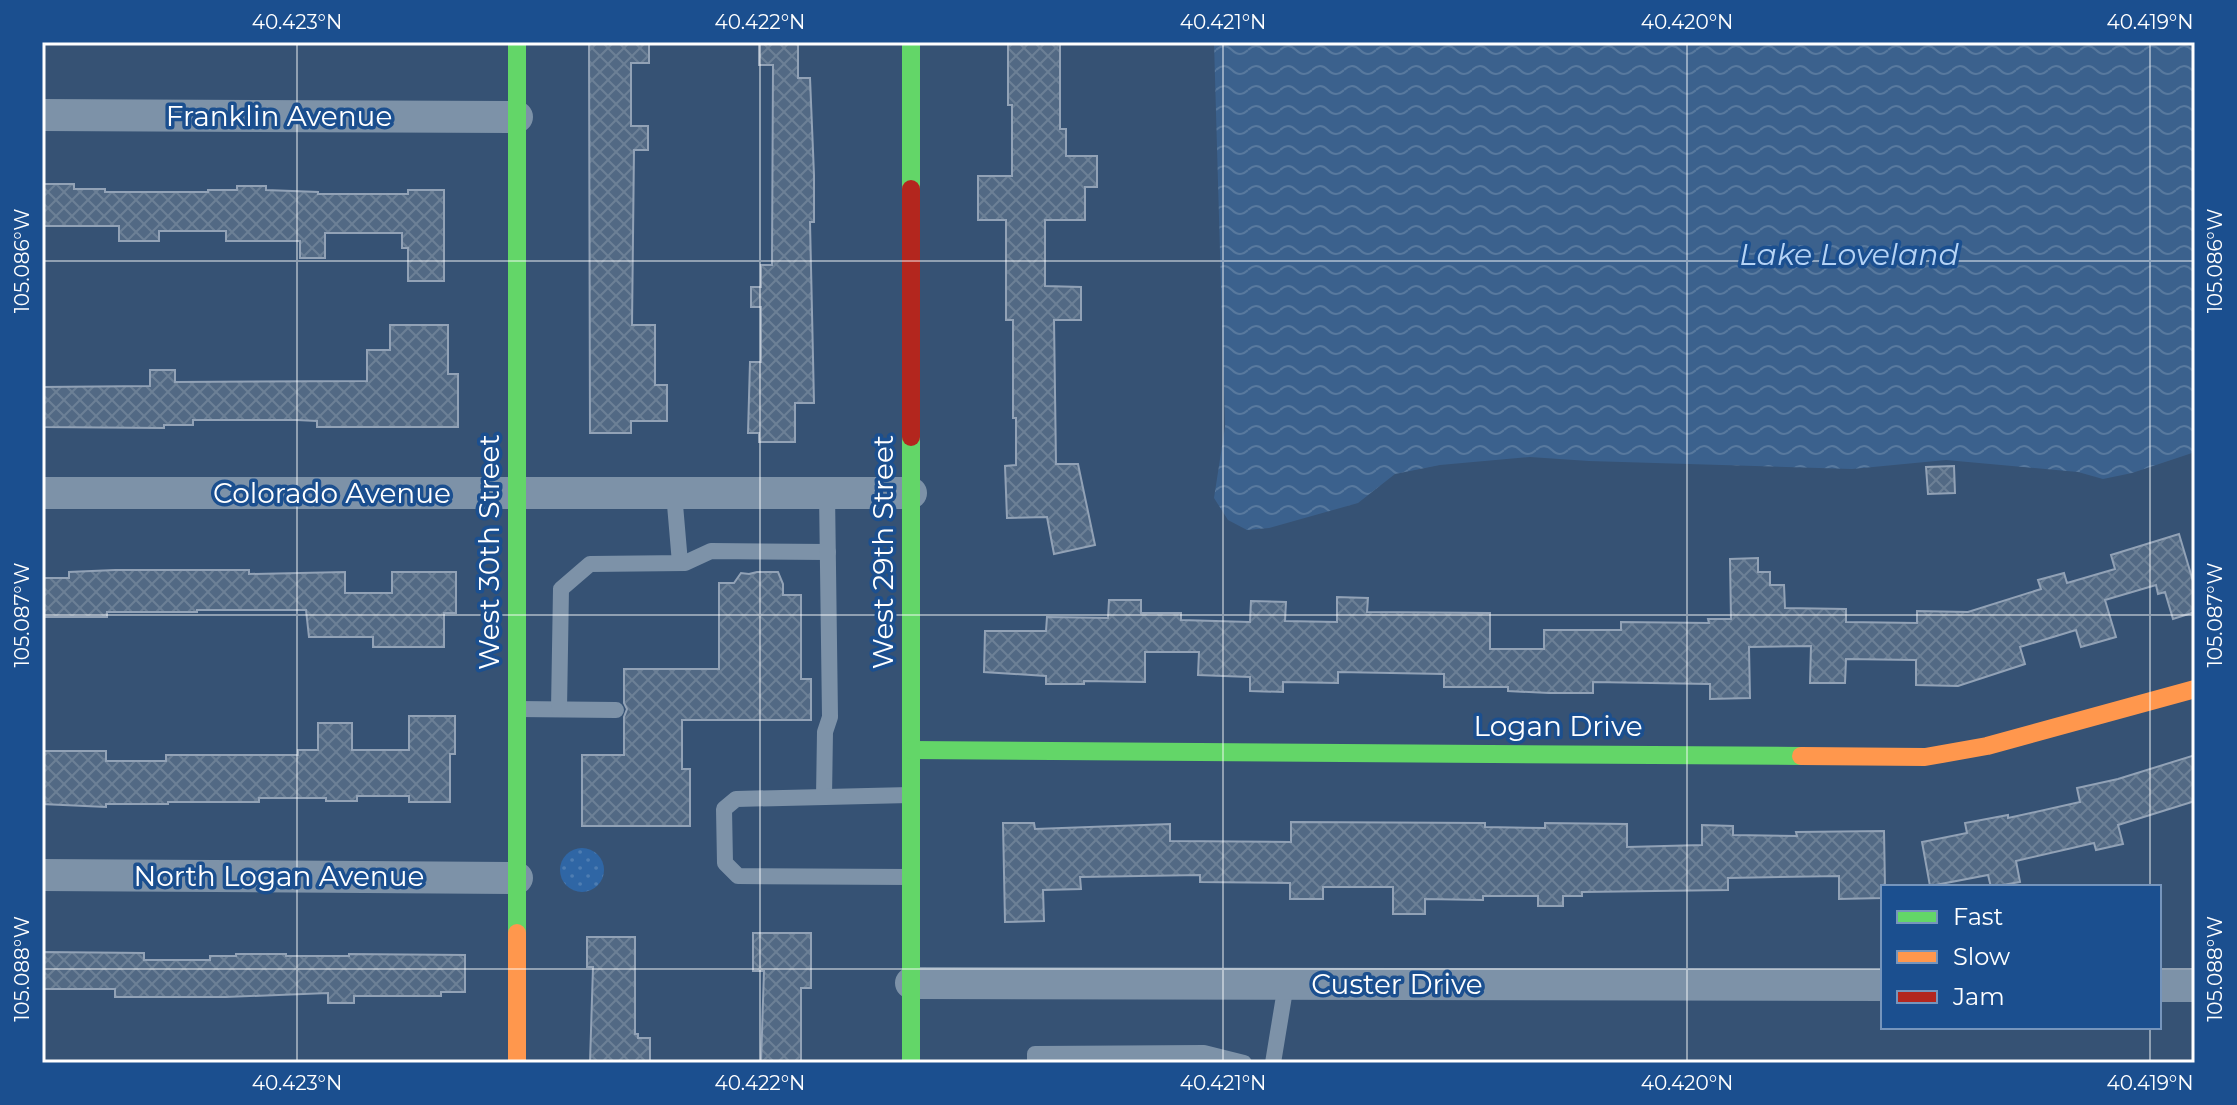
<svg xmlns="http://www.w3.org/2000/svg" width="2237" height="1105" viewBox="0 0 2237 1105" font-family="Montserrat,sans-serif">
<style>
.park{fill:url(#park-dots)}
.water{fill:url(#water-waves)}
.building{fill:url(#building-cross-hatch);stroke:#92a2b6;stroke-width:2}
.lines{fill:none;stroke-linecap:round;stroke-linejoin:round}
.lane{stroke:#7d92a8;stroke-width:16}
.street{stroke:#7d92a8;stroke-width:32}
.fast{stroke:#63d668;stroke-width:18}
.slow{stroke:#ff974d;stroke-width:18}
.jam{stroke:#b3261e;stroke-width:18}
.ticks{fill:none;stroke:#fff;stroke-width:2;stroke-opacity:0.45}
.labels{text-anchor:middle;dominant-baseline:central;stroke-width:7;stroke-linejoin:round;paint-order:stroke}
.street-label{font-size:28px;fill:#fff;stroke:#1b4f8f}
.water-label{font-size:30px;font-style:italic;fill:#b5d3f5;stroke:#1b4f8f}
.neatline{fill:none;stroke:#fff;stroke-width:3}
.ticks-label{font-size:20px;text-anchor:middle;fill:#fff}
</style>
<defs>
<pattern id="park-dots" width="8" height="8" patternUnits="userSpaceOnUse" patternTransform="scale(2)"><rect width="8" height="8" fill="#2f66a5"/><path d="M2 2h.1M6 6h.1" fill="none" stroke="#4e7db2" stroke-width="1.8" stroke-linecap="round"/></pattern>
<pattern id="water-waves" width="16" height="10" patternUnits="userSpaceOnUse" patternTransform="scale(2)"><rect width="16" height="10" fill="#3b618d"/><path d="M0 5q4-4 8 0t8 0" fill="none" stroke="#58799e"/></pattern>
<pattern id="building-cross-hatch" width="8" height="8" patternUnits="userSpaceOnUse" patternTransform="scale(2)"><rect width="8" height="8" fill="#526984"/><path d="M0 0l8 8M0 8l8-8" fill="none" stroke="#6c8096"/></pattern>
</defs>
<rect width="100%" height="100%" fill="#365274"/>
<circle class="park" cx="582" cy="870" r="22"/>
<path class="water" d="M1214,42H2195V452L2132,473L2103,479L2078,472L1946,460L1852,469L1589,461L1530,457L1440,465L1395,474L1358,503L1269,528L1247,530L1228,520L1214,498L1225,427Z"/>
<g class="building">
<path d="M589,42H649V63H631V126H648V150H634L632,325H655V385H667V421H631V433H590Z"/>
<path d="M759,42H798V78H810L814,175V222H810L814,403H795V442H759V433H748L750,362H761V307H751V287H761V265H772L773,65H759Z"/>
<path d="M1008,42H1060V129H1066V156H1097V187H1085V220H1045V286L1081,287V320H1054L1056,464H1078L1095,545L1054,554L1047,517L1007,518L1005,466L1016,465V418H1013V320H1006V220H978V176H1012V105H1008Z"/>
<path d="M42,184H74V189H105V192H208V190H237V186H266V190L318,192V194H408V190H444V281H408V248H402V233H325V258H300V241H226V231H159V241H119V226H42Z"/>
<path d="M390,325H448V374H458V427H317V421L297,420H193V425H164V428L42,427V387L150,386V370H175V382L367,381V350H390Z"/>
<path d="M1954,466L1955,493L1928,494L1926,467Z"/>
<path d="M2179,534L2195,588V612L2173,619L2165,592L2158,594L2156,585L2105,600L2116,637L2081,647L2076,630L2020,647L2025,664L1958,686L1916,685V660L1846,659L1845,683H1810L1811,646L1749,647L1750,698L1710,699V684L1593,682V693H1549L1508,691V687H1444V674L1338,672V683L1283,682V692L1250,691V677L1198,675L1199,652H1145V682L1084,681V684H1046V676L984,672L985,631H1046L1047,617L1108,618L1109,600H1141V613H1181V620L1250,622L1251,601L1286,602L1285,621L1337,622V597L1368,598L1367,612L1490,613V649H1544V630H1621V622L1709,623L1708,619H1731L1730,559L1758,558V572H1770V585H1784L1785,608L1846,609V622L1917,623V611L1968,612L2041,589L2038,580L2064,573L2067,583L2115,569L2111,555Z"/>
<path d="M115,570H249V574L345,572V593H392V572H456V613H444V647H373V637H309L306,610H197V612H107V617H42V578H69V572Z"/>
<path d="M757,572H778L783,584V595H801V679H811V720H682V769H690V826H582V755H624V717L627,709L624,703V669H719V583H734L741,573L749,574Z"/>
<path d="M409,716H455V754H450V802H409V796H357V801H326V798H259V802H168V804H106V807L42,804V751H106V761H166V755H298V750H318V723H352V750H409Z"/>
<path d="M2195,755V801L2118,825L2123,844L2096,850L2094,843L2016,861L2020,882L1991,887L1988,875L1930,886L1922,842L1967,833L1965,823L2008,815V818L2080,802L2077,788L2118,779Z"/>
<path d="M1291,822L1485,823V827L1545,828V823L1627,824V847L1702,845V825L1733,826V835L1797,836L1796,832L1884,831L1885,887L1883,898L1839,899V876L1728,878V890L1582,892V896H1563V906H1538V896H1483V900L1425,899V914H1393V887H1323V899H1290V883L1200,882V875L1080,877L1081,889L1043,890L1044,921L1005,922L1003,823H1034L1035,829L1170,824V841L1291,842Z"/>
<path d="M753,933H811V988H801V1063H761L764,971H753Z"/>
<path d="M587,937H635V1034H638V1038H650V1063H590L593,967H587Z"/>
<path d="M42,952L144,953V960H210V956H236V954H286V956H349V954L465,955V992H441V996H354V1003H328V993L226,997H115V989H42Z"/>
</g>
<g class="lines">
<g class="lane">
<path d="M674,493L680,563"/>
<path d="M518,709L616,710"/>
<path d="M559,709L561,589L590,564L685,563L711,551L828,552"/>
<path d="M824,797L825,732L830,717L827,493"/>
<path d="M909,877L738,876L725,863L724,809L736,799L910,795"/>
<path d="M1035,1063V1054L1204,1053L1244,1063"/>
<path d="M1273,1063L1286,984"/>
</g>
<g class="street">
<path d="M42,115L517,117"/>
<path d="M42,493H911"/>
<path d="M42,875L517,878"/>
<path d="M911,983L1883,985"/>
<path d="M2159,986H2195"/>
</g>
<g class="fast">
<path d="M517,42V933"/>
<path d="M911,42V189"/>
<path d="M911,437V1063"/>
<path d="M911,750L1801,756"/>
</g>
<g class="slow">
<path d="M1801,756L1925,757L1987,746L2195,689"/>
<path d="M517,933V1063"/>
</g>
<path class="jam" d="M911,189V437"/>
</g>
<path class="ticks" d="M297,42V1063M760,42V1063M1223,42V1063M1687,42V1063M2150,42V887M42,261H2195M42,615H2195M42,969H1883M2159,969H2195M2150,1027V1063"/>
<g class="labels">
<g class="street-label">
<text x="279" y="116">Franklin Avenue</text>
<text x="332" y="493">Colorado Avenue</text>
<text transform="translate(489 552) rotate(-90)">West 30th Street</text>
<text transform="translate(883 552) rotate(-90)">West 29th Street</text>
<text x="1558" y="726">Logan Drive</text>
<text x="279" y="876">North Logan Avenue</text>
<text x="1397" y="984">Custer Drive</text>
</g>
<g class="water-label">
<text x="1849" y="254">Lake Loveland</text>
</g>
</g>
<rect width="2237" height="1105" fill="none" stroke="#1b4f8f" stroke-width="88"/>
<rect x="1881" y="885" width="280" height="144" fill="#1b4f8f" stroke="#7695bc" stroke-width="2"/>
<rect x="1897" y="911" width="40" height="12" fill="#63d668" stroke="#7695bc" stroke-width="2"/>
<text x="1953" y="925" font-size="24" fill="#ffffff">Fast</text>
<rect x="1897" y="951" width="40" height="12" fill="#ff974d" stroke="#7695bc" stroke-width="2"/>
<text x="1953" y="965" font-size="24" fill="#ffffff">Slow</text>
<rect x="1897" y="991" width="40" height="12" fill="#b3261e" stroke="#7695bc" stroke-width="2"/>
<text x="1953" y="1005" font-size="24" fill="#ffffff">Jam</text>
<rect x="44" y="44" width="2149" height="1017" class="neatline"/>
<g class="ticks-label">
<text x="297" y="29">40.423°N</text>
<text x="760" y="29">40.422°N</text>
<text x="1223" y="29">40.421°N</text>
<text x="1687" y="29">40.420°N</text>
<text x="2150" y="29">40.419°N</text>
<text transform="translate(2215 261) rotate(-90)" y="7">105.086°W</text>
<text transform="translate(22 261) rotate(-90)" y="7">105.086°W</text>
<text transform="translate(2215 615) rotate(-90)" y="7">105.087°W</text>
<text transform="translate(22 615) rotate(-90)" y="7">105.087°W</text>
<text transform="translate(2215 969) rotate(-90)" y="7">105.088°W</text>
<text transform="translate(22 969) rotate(-90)" y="7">105.088°W</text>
<text x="297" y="1090">40.423°N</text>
<text x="760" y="1090">40.422°N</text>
<text x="1223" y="1090">40.421°N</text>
<text x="1687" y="1090">40.420°N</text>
<text x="2150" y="1090">40.419°N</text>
</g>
</svg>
